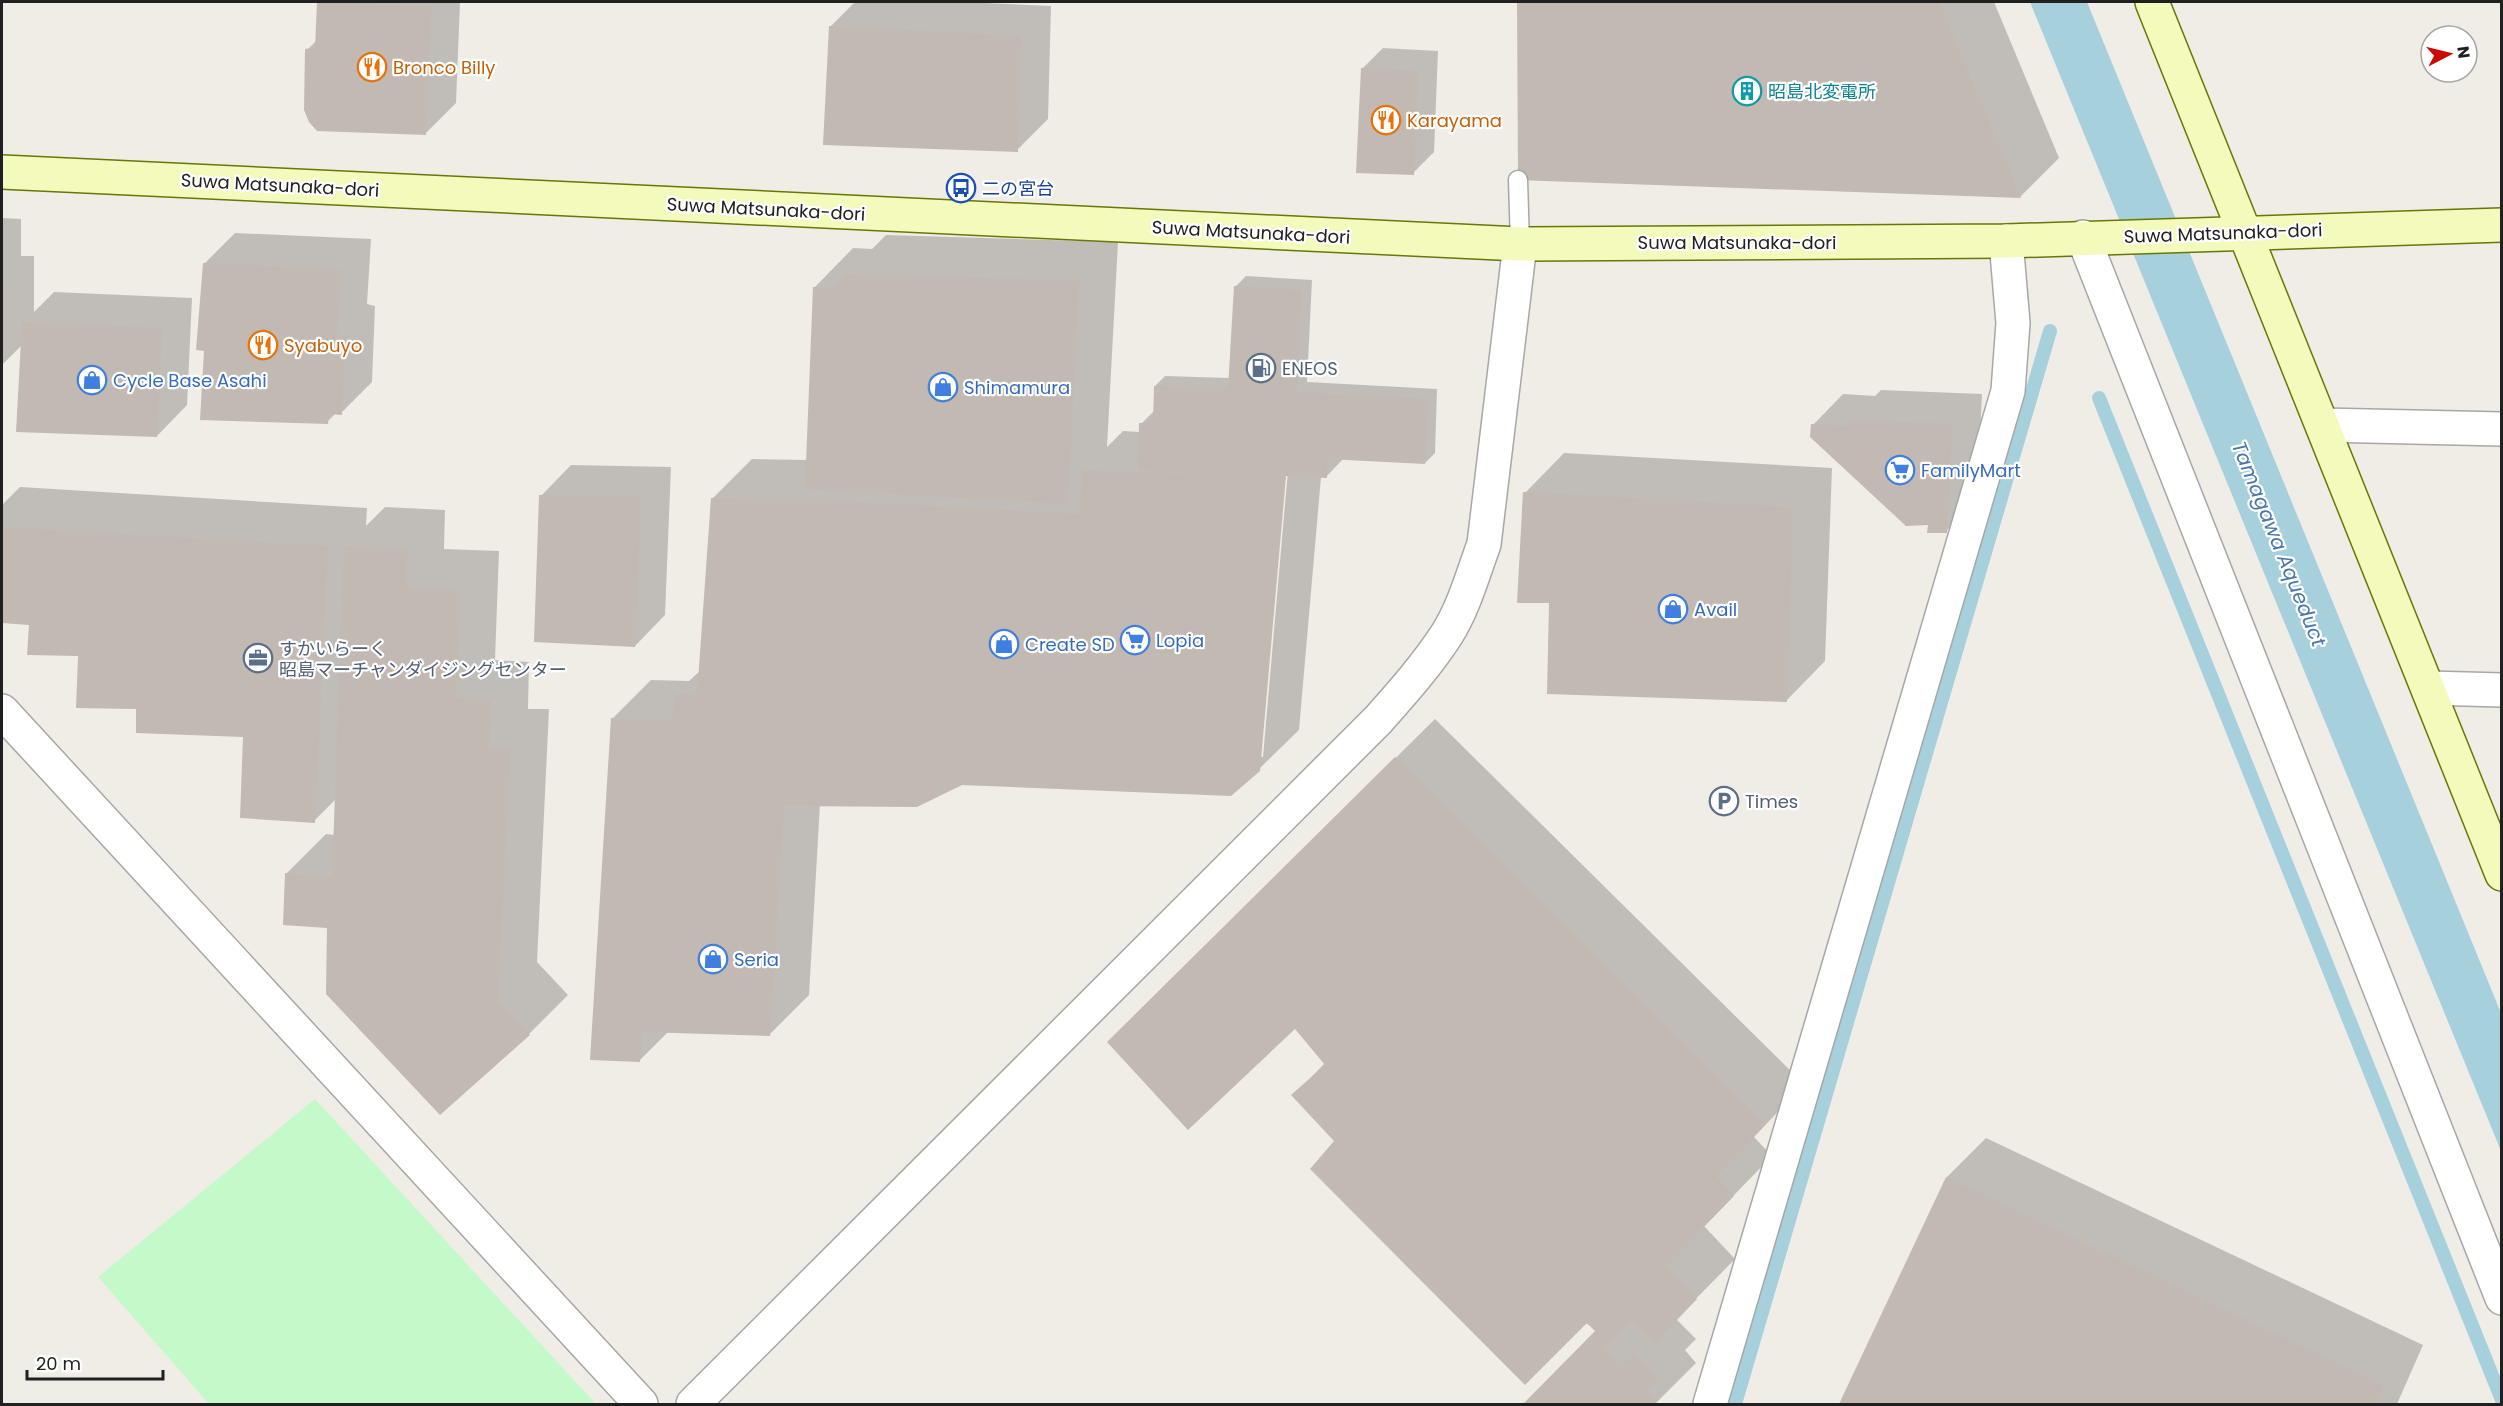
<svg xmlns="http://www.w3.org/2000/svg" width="2503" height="1406" viewBox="0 0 2503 1406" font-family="Poppins,'Noto Sans JP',sans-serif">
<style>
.park{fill:#c4f9ca}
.water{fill:#a7d0dd}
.shadow{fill:#0003;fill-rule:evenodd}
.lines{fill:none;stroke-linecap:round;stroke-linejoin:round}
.stream{stroke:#a7d0dd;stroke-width:14}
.building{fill:#c1b9b2}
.lane-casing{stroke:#a7a7a7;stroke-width:21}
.street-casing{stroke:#a7a7a7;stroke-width:36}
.secondary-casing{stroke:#687706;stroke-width:36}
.lane{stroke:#fff;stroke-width:18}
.street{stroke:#fff;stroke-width:33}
.secondary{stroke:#f4f9bc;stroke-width:33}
.labels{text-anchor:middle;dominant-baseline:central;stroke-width:4.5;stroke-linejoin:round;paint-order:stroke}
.food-label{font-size:18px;fill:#c56008;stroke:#fff;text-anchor:start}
.culture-label{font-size:18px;fill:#0d838f;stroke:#fff;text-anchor:start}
.street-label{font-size:18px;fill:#202020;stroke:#fff}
.transit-label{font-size:18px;fill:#164399;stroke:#fff;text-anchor:start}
.service-label{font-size:18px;fill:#4e5e75;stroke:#fff;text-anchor:start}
.shop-label{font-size:18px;fill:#366cbe;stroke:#fff;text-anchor:start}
.water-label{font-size:20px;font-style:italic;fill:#4a77a7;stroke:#fff}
</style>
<rect width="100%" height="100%" fill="#f0ede6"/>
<path class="park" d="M315,1099L596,1404H209L98,1277Z"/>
<path class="water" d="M2030,2H2087L2501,1013V1151Z"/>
<g class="shadow">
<path d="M320,2H460L456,103L425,134L307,50L317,40Z"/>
<path d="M855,2H964L1051,6L1048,119L1017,150L830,27Z"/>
<path d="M1518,2H1994L2059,158L2020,197L1520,178Z"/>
<path d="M1383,48L1438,51L1434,152L1413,173L1362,69Z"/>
<path d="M2,218L21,219V256H34V312L54,292L192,298L187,405L157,436L22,345L2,365Z"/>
<path d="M235,233L371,239L367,304L375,306L372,382L341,413H336L327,422L206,350L204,264Z"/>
<path d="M886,235L1118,242L1107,447L1123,431L1140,432L1141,424L1155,410V386L1165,376L1230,378L1235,287L1246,276L1312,280L1307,382L1437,389L1435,453L1425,463L1344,458L1326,477H1321L1299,730L1259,769L962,783L820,804L809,995L770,1034L669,1031L639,1061L612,719L651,680L689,681L701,670L713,498L752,459L808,460L814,288L853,248L872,249ZM1285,470H1288L1263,757H1260Z"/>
<path d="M1881,390L1982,394L1977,501L1946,531L1929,524L1813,425L1843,394L1875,396Z"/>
<path d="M1564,453L1832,468L1825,661L1786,701L1551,602L1525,493Z"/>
<path d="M571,465L671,467L665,615L635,646L541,496Z"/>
<path d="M20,487L367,508L366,526L385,507L445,510L444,549L499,551L495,660L529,662L528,709H549L537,962L568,995L529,1034L440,1112L329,927L286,874L326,834L335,835L336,799L314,821L244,736L137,707L80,654L31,623L2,621V505Z"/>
<path d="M1435,719L1804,1084L1754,1137L1772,1156L1704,1226L1735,1259L1676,1319L1696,1339L1685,1350L1696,1363L1655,1404H1525L1597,1331L1336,1141L1294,1095L1325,1063L1295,1027L1109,1042Z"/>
<path d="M1986,1138L2423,1345L2397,1404H1841L1947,1177Z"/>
</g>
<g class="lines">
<g class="stream">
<path d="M2099,398L2502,1400"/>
<path d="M1735,1404L2050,331"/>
</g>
</g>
<g class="building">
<path d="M317,2L431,7L426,135L317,131L309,122L304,110L305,49L315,48Z"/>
<path d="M1517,2H1939L2021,198L1518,180Z"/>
<path d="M829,26L1021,36L1018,152L823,145Z"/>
<path d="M1361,68L1418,71L1414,175L1356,173Z"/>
<path d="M203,263L341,269L337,335L345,336L342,415L329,414L328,424L200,420L204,351L196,350Z"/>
<path d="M845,274L1079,281L1068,504L805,489L813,287L833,288Z"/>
<rect x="2" y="286" width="2" height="61"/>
<path d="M1234,286L1302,290L1297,392L1428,399L1425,464L1327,459V478L1286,476L1260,771L1231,796L962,785L917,807L784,806L770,1036L642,1032L640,1062L590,1060L611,718L672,721L675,693L697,695L711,498L824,500L1080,514L1082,470L1270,477L1138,470L1139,423H1153L1154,386L1228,388Z"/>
<path d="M22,322L162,328L157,437L16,432Z"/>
<path d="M1849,420L1952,424L1947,533H1927L1928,525L1906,526L1810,437L1811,424L1849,426Z"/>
<path d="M1523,492L1793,507L1787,702L1547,694L1549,603H1517Z"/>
<path d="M539,495L641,497L635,647L534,642Z"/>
<path d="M2,527L328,546L315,823L240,818L243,737L136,733V709L76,708L78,656L27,655L29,625L2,623Z"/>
<path d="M344,546L407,549L406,588L460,590L456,698L491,700L489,748H510L498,1002L530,1035L440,1115L326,994L327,928L283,925L285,873L332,877Z"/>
<path d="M1395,757L1766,1124L1716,1177L1734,1196L1666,1266L1697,1299L1654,1344L1631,1320L1603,1348L1621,1367L1634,1354L1658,1379L1647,1390L1657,1404H1523L1595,1331L1587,1323L1525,1385L1310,1169L1334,1141L1291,1095L1325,1065L1295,1029L1188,1130L1107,1042Z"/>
<path d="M1946,1177L2384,1385L2376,1404H1839Z"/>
</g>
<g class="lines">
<g class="lane-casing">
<path id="lane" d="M1518,180L1520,244"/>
</g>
<g class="street-casing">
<g id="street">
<path d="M2083,237L2502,1298"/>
<path d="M2323,425L2502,429"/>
<path d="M2429,688L2502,690"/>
<path d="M2,711L641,1404"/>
<path d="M693,1404L1378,720C1402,693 1427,665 1447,634C1464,607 1473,574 1484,544L1520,244"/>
<path d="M1710,1404L2008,391L2013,323L2006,241"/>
</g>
</g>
<g class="secondary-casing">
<g id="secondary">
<path d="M2152,2L2502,874"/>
<path d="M2,172L1520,244L2006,241L2502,225"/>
</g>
</g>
<use href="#lane" class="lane"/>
<use href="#street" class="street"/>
<use href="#secondary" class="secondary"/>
</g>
<defs>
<g id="restaurant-ring" transform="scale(1.5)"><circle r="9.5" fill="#fff" stroke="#e8710a" stroke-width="1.5"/><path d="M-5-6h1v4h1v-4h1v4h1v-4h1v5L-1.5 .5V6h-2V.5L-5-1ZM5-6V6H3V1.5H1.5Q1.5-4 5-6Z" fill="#e8710a"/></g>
<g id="building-ring" transform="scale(1.5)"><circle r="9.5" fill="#fff" stroke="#0f9aa8" stroke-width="1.5"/><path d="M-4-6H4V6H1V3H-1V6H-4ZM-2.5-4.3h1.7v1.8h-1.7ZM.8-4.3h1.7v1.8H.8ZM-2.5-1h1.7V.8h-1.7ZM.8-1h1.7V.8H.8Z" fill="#0f9aa8"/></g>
<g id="bus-ring" transform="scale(1.5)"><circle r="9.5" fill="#fff" stroke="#1a4fb4" stroke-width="1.5"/><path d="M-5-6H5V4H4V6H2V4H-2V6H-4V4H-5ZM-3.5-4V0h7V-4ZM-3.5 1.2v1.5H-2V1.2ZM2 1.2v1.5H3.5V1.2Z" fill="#1a4fb4"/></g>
<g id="fuel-ring" transform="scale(1.5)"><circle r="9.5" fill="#fff" stroke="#5c6f8a" stroke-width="1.5"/><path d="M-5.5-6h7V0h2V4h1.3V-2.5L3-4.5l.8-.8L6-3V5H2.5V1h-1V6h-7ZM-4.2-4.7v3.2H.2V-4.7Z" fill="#5c6f8a"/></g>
<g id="shop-ring" transform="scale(1.5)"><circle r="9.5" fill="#fff" stroke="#3f7fe0" stroke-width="1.5"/><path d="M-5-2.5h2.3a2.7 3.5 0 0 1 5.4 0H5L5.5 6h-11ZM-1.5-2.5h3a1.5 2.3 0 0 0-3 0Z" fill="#3f7fe0"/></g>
<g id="supermarket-ring" transform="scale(1.5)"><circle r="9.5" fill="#fff" stroke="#3f7fe0" stroke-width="1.5"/><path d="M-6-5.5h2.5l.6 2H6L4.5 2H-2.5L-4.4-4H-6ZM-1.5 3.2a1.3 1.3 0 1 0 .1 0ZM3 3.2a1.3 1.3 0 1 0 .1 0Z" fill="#3f7fe0"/></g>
<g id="office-ring" transform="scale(1.5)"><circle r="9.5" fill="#fff" stroke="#5c6f8a" stroke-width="1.5"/><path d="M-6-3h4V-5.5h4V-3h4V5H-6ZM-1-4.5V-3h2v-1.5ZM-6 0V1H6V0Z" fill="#5c6f8a"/></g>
<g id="parking-ring" transform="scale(1.5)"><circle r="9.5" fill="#fff" stroke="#5c6f8a" stroke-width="1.5"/><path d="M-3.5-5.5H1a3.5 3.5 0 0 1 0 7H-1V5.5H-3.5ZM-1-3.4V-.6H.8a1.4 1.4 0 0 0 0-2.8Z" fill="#5c6f8a"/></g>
</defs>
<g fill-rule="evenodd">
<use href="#restaurant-ring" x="372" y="67"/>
<use href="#building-ring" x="1747" y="91"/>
<use href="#restaurant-ring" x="1386" y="120"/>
<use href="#bus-ring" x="961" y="188"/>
<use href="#restaurant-ring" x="263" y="345"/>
<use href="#fuel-ring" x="1261" y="368"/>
<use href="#shop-ring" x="92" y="380"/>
<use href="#shop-ring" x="943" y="387"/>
<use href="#supermarket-ring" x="1900" y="470"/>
<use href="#shop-ring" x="1673" y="609"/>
<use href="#supermarket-ring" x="1135" y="640"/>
<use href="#shop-ring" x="1004" y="644"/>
<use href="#office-ring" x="258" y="658"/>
<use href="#parking-ring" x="1724" y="801"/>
<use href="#shop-ring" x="713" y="959"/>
</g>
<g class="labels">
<g class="food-label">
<text x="393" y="67">Bronco Billy</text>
<text x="1407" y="120">Karayama</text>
<text x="284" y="345">Syabuyo</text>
</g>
<g class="culture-label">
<text x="1768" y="91">昭島北変電所</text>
</g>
<g class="street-label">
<text transform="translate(280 185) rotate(3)">Suwa Matsunaka-dori</text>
<text transform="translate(766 209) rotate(3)">Suwa Matsunaka-dori</text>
<text transform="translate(1251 232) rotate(3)">Suwa Matsunaka-dori</text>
<text transform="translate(2223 233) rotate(-2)">Suwa Matsunaka-dori</text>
<text x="1737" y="242">Suwa Matsunaka-dori</text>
</g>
<g class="transit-label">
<text x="982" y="188">二の宮台</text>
</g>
<g class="service-label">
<text x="1282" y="368">ENEOS</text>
<text x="279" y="648">すかいらーく<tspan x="279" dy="21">昭島マーチャンダイジングセンター</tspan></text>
<text x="1745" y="801">Times</text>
</g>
<g class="shop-label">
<text x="113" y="380">Cycle Base Asahi</text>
<text x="964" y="387">Shimamura</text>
<text x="1921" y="470">FamilyMart</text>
<text x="1694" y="609">Avail</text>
<text x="1156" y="640">Lopia</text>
<text x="1025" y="644">Create SD</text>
<text x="734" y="959">Seria</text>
</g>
<g class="water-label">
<text transform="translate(2279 544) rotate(68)">Tamagawa Aqueduct</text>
</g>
</g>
<rect width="2503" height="1406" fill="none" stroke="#202020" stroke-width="6"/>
<g transform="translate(2449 54) rotate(83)"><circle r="28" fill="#ffffff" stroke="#a6a6a6" stroke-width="1.5"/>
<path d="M0-4.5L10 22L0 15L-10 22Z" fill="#cd0703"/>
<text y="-9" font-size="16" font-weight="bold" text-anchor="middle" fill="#202020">N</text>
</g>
<path d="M27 1370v9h136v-9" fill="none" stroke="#202020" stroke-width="3"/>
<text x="36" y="1370" font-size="18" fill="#202020" stroke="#ffffff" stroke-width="4.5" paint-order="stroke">20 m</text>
</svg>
